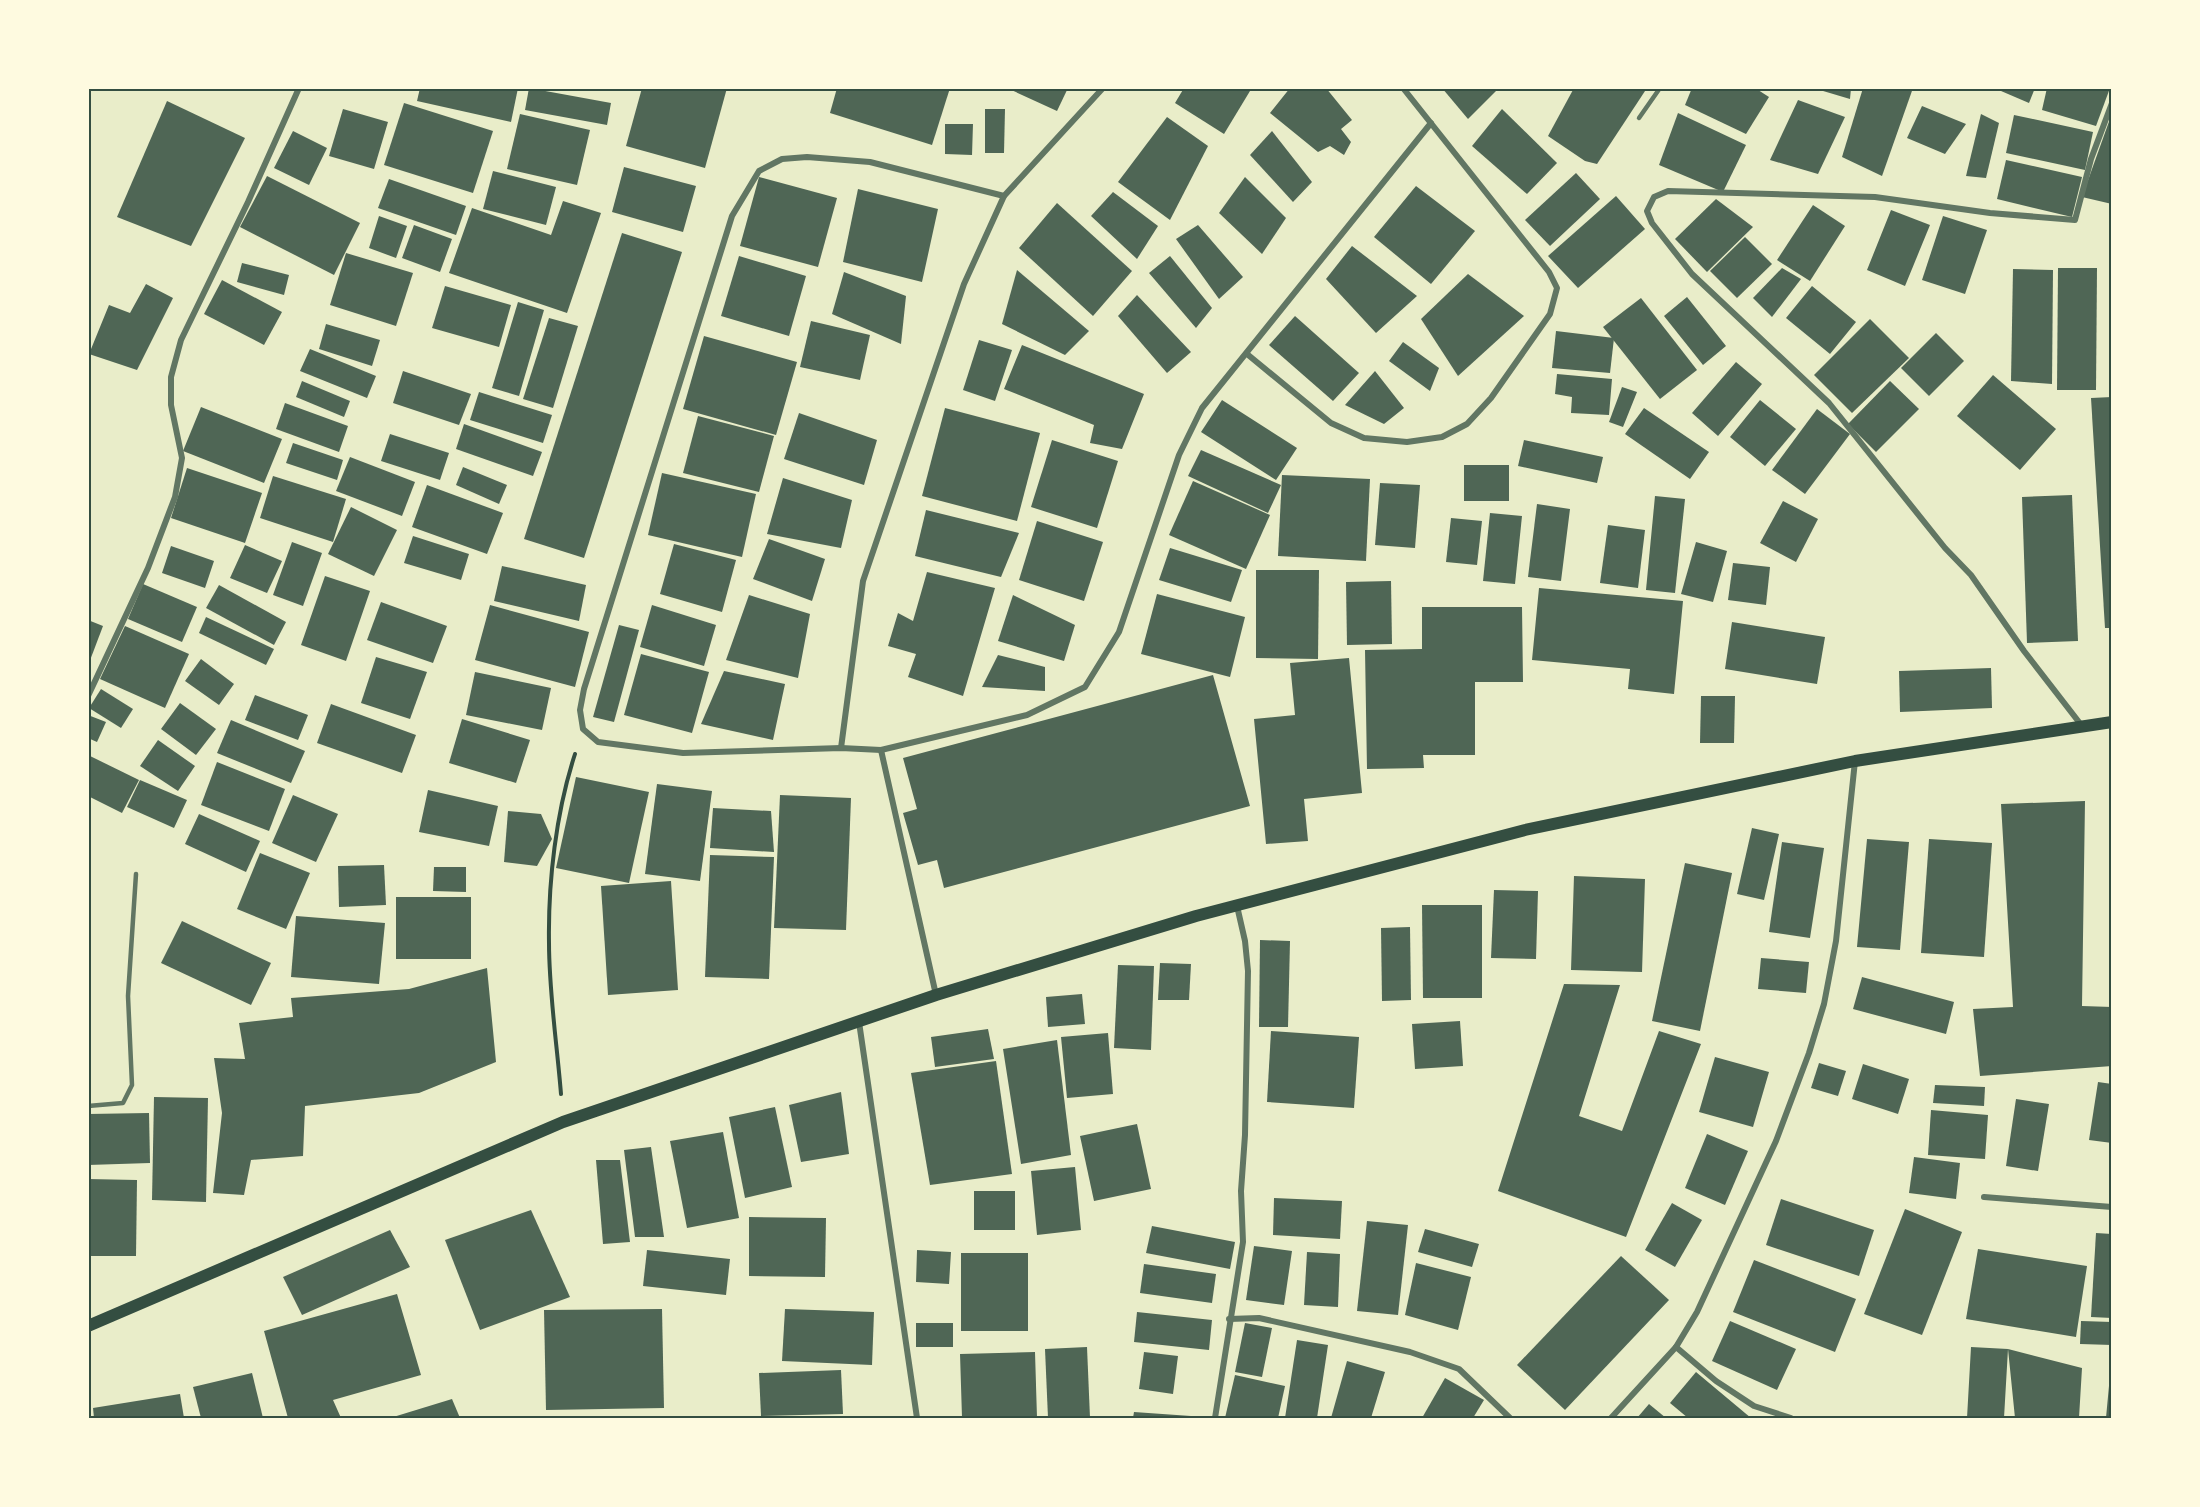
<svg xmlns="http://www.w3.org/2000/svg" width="2200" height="1507" viewBox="0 0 2200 1507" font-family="Roboto,sans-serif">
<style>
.building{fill:#4f6655}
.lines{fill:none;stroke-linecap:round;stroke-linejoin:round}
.path{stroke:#344e41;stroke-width:4}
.service{stroke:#617663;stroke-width:4.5}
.minor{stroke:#617663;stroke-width:6}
.secondary{stroke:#344e41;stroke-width:12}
.neatline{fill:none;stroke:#344e41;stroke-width:2}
</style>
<rect width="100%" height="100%" fill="#e9edc9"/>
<g class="building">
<path d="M420,88H518L511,122L417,101Z"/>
<path d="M529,88L611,103L607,125L525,110Z"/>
<path d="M642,88H727L705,168L626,146Z"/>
<path d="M837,88H950L932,145L830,113Z"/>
<path d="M1007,88H1068L1057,111Z"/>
<path d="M1184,88H1247L1250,91L1224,134L1175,103Z"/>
<path d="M1290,88H1326L1352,120L1341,129L1351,142L1344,155L1330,146L1318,152L1270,113Z"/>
<path d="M1442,88H1499L1468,119Z"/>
<path d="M1574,88H1647L1597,164L1585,161L1548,136Z"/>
<path d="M1692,88H1755L1769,97L1746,134L1685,105Z"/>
<path d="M1813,88H1851L1850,99Z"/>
<path d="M1863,88H1913L1882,176L1842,157Z"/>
<path d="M1994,88H2035L2029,103Z"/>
<path d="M2047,88H2110L2096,126L2042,110Z"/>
<path d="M1798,100L1845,117L1818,174L1770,160Z"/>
<path d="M167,101L245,138L191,246L117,217Z"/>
<path d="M404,103L493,131L473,193L384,165Z"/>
<path d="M1922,106L1966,124L1945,154L1907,138Z"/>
<path d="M343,109L388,122L374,169L329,156Z"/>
<path d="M985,109H1005L1004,153H985Z"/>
<path d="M1502,109L1557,163L1527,194L1472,146Z"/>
<path d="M1678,113L1746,145L1723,192L1659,165Z"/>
<path d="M520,114L590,130L577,185L507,169Z"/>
<path d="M1981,114L1999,123L1986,178L1966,176Z"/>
<path d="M2014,115L2093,132L2085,170L2006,153Z"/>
<path d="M2111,116H2112V204L2082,197Z"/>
<path d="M1167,117L1208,146L1170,220L1118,182Z"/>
<path d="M945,124H973L972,155L945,154Z"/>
<path d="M293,131L327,148L309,185L274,168Z"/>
<path d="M1272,131L1312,182L1293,202L1250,155Z"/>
<path d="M2006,160L2082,177L2072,217L1997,199Z"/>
<path d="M624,167L696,186L683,232L612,212Z"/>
<path d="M493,171L556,187L546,225L483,209Z"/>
<path d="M1576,173L1600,199L1550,246L1525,220Z"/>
<path d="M267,176L360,223L334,275L240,227Z"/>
<path d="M759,177L837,198L818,267L740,246Z"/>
<path d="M1245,177L1286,218L1262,254L1219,213Z"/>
<path d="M389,179L466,206L456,235L378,208Z"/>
<path d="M1416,186L1475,231L1431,284L1374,237Z"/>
<path d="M858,189L938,209L922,282L843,262Z"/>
<path d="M1113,192L1158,226L1137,259L1091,216Z"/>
<path d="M1616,196L1645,229L1578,288L1548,256Z"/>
<path d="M1716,199L1753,227L1707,272L1675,239Z"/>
<path d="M563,201L601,213L567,313L449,273L472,208L551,235Z"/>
<path d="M1057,203L1132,271L1093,316L1019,248Z"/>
<path d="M1813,205L1845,226L1810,281L1777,260Z"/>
<path d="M1891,210L1930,225L1905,286L1867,270Z"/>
<path d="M379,216L407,226L396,258L369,248Z"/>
<path d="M1943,216L1987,230L1965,294L1922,280Z"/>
<path d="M414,225L452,239L440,272L402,258Z"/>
<path d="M1198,225L1243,277L1219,299L1176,239Z"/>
<path d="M622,233L682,252L584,558L524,539Z"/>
<path d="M1745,237L1772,264L1737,298L1710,271Z"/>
<path d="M1352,246L1417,296L1376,333L1326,279Z"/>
<path d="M346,253L413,273L396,326L330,305Z"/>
<path d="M739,256L806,276L789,336L721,316Z"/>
<path d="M1170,256L1212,308L1196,328L1149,273Z"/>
<path d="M242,263L289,275L284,295L237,282Z"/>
<path d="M1782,268L1801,279L1772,317L1753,298Z"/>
<path d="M2058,268H2097L2096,390H2057Z"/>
<path d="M2013,269L2053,270L2052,384L2011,381Z"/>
<path d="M1017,270L1089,331L1065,355L1002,324Z"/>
<path d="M844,272L906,296L901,344L832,314Z"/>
<path d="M1468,274L1524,316L1458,376L1421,319Z"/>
<path d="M222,280L282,312L264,345L204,314Z"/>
<path d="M146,284L173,298L137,370L89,354L109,305L130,313Z"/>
<path d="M445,286L511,305L499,347L432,328Z"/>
<path d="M1812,286L1856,322L1830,354L1786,318Z"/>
<path d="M1137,295L1191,352L1167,373L1118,316Z"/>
<path d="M1687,297L1726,346L1703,365L1664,316Z"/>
<path d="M1641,298L1697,370L1660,399L1603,327Z"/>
<path d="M518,302L544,310L519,396L492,388Z"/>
<path d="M1295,316L1359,373L1333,401L1269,345Z"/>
<path d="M549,318L578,326L553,408L523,399Z"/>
<path d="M1870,319L1909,358L1852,413L1814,375Z"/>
<path d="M811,321L870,335L860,380L800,367Z"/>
<path d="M326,324L380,340L372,366L319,349Z"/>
<path d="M1556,331L1614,338L1610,373L1552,368Z"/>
<path d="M1936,333L1964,361L1929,396L1901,368Z"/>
<path d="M704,336L797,362L776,435L683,409Z"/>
<path d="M979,340L1012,350L995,401L963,390Z"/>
<path d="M1403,342L1439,368L1430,391L1389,361Z"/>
<path d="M1022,345L1144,394L1122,449L1090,443L1094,425L1004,389Z"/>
<path d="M310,349L376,376L367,398L300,371Z"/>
<path d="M1736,362L1762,384L1718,436L1692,413Z"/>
<path d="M403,371L471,394L459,425L393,403Z"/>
<path d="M1375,371L1404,408L1384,424L1345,405Z"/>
<path d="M1557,374L1612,379L1609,415L1571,413L1572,397L1555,394Z"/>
<path d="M1993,375L2056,429L2020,470L1957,416Z"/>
<path d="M302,381L350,401L344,417L296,397Z"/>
<path d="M1890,381L1919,409L1876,452L1848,424Z"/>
<path d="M1622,387L1637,392L1623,427L1609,422Z"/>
<path d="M479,392L552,415L543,443L470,420Z"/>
<path d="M2112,397V628H2105L2091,398Z"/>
<path d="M1222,400L1297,448L1276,480L1201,432Z"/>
<path d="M1760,400L1796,429L1765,466L1730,437Z"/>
<path d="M285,403L348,426L339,452L276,429Z"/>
<path d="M201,407L282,439L264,483L183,451Z"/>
<path d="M945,408L1040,433L1017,521L922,496Z"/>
<path d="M1644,408L1709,452L1690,479L1625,434Z"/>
<path d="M1817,409L1850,434L1805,494L1772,470Z"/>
<path d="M799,413L877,440L864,485L784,459Z"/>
<path d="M698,416L774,436L759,492L683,473Z"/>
<path d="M464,424L542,452L533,476L456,449Z"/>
<path d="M390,434L449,453L440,480L381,461Z"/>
<path d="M1052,440L1118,461L1097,528L1031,507Z"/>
<path d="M1524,440L1603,457L1597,483L1518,466Z"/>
<path d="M293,443L343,460L337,480L286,463Z"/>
<path d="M1201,450L1281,485L1268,513L1188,476Z"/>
<path d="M350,457L415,482L402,516L336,491Z"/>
<rect x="1464" y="465" width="45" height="36"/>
<path d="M463,467L507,485L499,504L456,485Z"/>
<path d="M187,468L262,493L245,543L171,518Z"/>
<path d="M662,473L756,494L742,557L648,535Z"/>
<path d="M1282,475L1370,479L1366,561L1278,556Z"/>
<path d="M273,476L346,499L333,542L260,518Z"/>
<path d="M783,478L852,500L841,548L767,534Z"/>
<path d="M1193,481L1270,515L1246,569L1169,535Z"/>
<path d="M1380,483L1420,485L1415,548L1375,545Z"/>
<path d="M427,485L503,513L487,554L412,527Z"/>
<path d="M2072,495L2078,641L2027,643L2022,497Z"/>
<path d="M1655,496L1685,499L1675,593L1646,590Z"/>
<path d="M1783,501L1818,519L1796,562L1760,543Z"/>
<path d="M1537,504L1570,509L1561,581L1528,577Z"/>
<path d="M351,507L397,530L374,576L328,554Z"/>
<path d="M926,510L1019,533L1001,577L915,556Z"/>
<path d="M1490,513L1522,516L1515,584L1483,581Z"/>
<path d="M1451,518L1482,521L1477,565L1446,562Z"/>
<path d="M1037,521L1103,542L1084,601L1019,580Z"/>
<path d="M1608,525L1645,530L1638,588L1600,583Z"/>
<path d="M413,536L469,554L461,580L404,563Z"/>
<path d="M769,539L825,559L812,601L753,579Z"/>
<path d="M292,542L322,553L303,606L273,595Z"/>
<path d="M1696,542L1727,551L1713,602L1681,594Z"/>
<path d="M674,544L736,560L722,612L660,594Z"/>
<path d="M245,545L282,561L267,593L230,578Z"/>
<path d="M171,546L214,561L205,588L162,573Z"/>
<path d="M1170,548L1242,570L1231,602L1159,580Z"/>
<path d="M1733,563L1770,567L1766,605L1728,600Z"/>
<path d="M502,566L586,585L579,621L494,601Z"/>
<path d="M1256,570H1319L1318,659L1256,658Z"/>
<path d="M927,572L995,588L963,696L908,677L916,654L888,646L898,613L913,621Z"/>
<path d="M325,576L370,591L346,661L301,645Z"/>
<path d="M1391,581L1392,644L1347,645L1346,582Z"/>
<path d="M143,584L197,607L182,642L128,619Z"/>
<path d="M219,585L286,622L274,645L206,608Z"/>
<path d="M1539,588L1683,601L1674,694L1628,689L1630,669L1532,660Z"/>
<path d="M1157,594L1245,617L1230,677L1141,654Z"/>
<path d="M749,595L810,614L798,678L726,660Z"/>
<path d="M1013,595L1075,625L1064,661L998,641Z"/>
<path d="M381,602L447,626L433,663L367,640Z"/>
<path d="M490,605L589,632L575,687L475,660Z"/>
<path d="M652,605L716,625L704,666L640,647Z"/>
<path d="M1422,607H1522L1523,682H1475V755H1423L1424,768L1367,769L1365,650L1422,649Z"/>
<path d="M206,617L274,649L266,665L199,633Z"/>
<path d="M88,620L103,626L89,663H88Z"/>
<path d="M1732,622L1825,637L1817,684L1725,669Z"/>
<path d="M619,625L639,630L614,722L593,717Z"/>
<path d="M125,626L189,654L165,708L100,679Z"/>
<path d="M641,654L709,672L692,733L624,715Z"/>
<path d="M998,655L1045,667V691L982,687Z"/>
<path d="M376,657L427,672L410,719L361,703Z"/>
<path d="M1349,658L1362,793L1304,799L1308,841L1266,844L1254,719L1295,715L1290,663Z"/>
<path d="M201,659L234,684L219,705L185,681Z"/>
<path d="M1991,668L1992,708L1900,712L1899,671Z"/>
<path d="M724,671L785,684L773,740L701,724Z"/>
<path d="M475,672L551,688L542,730L466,715Z"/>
<path d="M1213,675L1250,806L944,888L937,860L918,865L903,813L917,809L903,758Z"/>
<path d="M101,689L133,709L121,728L89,708Z"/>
<path d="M255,695L308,715L298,740L245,720Z"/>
<path d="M1701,696H1735L1734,743H1700Z"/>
<path d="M180,703L216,729L196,755L161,729Z"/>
<path d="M331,704L416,735L402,773L317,743Z"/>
<path d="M88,715L106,722L97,742L88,738Z"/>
<path d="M462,719L530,740L516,783L449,763Z"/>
<path d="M231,720L305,751L291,783L217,753Z"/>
<path d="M158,740L195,766L178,791L140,766Z"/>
<path d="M88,755L139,780L122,813L88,796Z"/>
<path d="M217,762L285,789L269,831L201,805Z"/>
<path d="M576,777L649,792L629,883L556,868Z"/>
<path d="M140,780L187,800L174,828L127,807Z"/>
<path d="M657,784L712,791L700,881L645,874Z"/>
<path d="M428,790L498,806L489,846L419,832Z"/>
<path d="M293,795L338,814L316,862L272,843Z"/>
<path d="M780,795L851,798L846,930L774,928Z"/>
<path d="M2085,801L2082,1006L2112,1007V1066L1980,1076L1973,1009L2013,1007L2001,804Z"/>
<path d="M713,808L771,811L774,852L710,848Z"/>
<path d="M508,811L541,814L552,839L537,866L504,862Z"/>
<path d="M199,814L260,841L246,872L185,844Z"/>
<path d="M1752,828L1779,834L1764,900L1737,894Z"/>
<path d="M1867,839L1909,842L1900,950L1857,947Z"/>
<path d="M1929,839L1992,843L1984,957L1921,953Z"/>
<path d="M1782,842L1824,848L1810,938L1769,932Z"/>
<path d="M260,853L310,873L286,929L237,909Z"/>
<path d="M710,855L774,857L769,979L705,977Z"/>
<path d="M1685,863L1732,873L1700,1031L1652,1021Z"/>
<path d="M384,865L386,905L339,907L338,866Z"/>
<path d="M434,867H466V892L433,891Z"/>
<path d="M1574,876L1645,879L1642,972L1571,970Z"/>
<path d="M671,881L678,990L608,995L601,886Z"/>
<path d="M1494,890L1538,891L1536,959L1491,958Z"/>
<rect x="396" y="897" width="75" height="62"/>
<path d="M1422,905H1482V998H1423Z"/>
<path d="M296,916L385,923L379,984L291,977Z"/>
<path d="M182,921L271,963L251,1005L161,963Z"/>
<path d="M1410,927L1411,1000L1382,1001L1381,928Z"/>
<path d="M1260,940L1290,941L1288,1027H1259Z"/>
<path d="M1761,958L1809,962L1806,993L1758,989Z"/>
<path d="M1160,963L1191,964L1189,1000H1158Z"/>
<path d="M1118,965L1154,966L1151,1050L1114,1048Z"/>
<path d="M487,968L496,1062L419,1093L305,1106L303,1156L251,1160L244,1195L213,1193L222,1113L214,1058L245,1059L239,1023L293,1017L291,998L409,989Z"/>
<path d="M1862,977L1954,1002L1946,1034L1853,1009Z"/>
<path d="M1564,984L1620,985L1579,1116L1622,1131L1659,1031L1701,1044L1626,1237L1498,1191Z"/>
<path d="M1082,994L1085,1024L1048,1027L1046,997Z"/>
<path d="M1460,1021L1463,1066L1415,1069L1412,1024Z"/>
<path d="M988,1029L994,1059L935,1067L931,1037Z"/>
<path d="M1271,1031L1359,1037L1354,1108L1267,1102Z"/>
<path d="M1108,1033L1113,1094L1067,1098L1061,1037Z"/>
<path d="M1057,1040L1071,1155L1021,1164L1003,1049Z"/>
<path d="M1715,1057L1769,1072L1753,1127L1699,1112Z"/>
<path d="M996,1061L1012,1174L930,1185L911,1073Z"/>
<path d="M1819,1063L1846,1071L1838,1096L1811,1088Z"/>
<path d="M1863,1064L1909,1079L1898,1114L1852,1099Z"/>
<path d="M2098,1082L2112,1084V1143L2089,1140Z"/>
<path d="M1935,1085L1985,1087L1984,1106L1933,1103Z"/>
<path d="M841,1092L849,1154L801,1162L789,1105Z"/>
<path d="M154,1097L208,1098L206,1202L152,1200Z"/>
<path d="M2016,1099L2049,1104L2038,1171L2006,1166Z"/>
<path d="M775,1107L792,1187L745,1198L729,1117Z"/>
<path d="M1931,1110L1988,1115L1985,1159L1928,1155Z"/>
<path d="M149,1113L150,1163L88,1165V1114Z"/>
<path d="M1137,1124L1151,1189L1094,1201L1080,1136Z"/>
<path d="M723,1132L739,1218L687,1228L670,1141Z"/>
<path d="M1707,1134L1748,1151L1725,1205L1685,1188Z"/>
<path d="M651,1147L664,1237H635L624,1150Z"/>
<path d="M1914,1157L1960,1163L1956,1199L1909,1193Z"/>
<path d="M596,1160H620L630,1242L603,1244Z"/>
<path d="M1075,1167L1081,1230L1037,1235L1031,1171Z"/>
<path d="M88,1179L137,1180L136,1256H88Z"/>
<rect x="974" y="1191" width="41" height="39"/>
<path d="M1274,1198L1342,1201L1340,1239L1273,1235Z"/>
<path d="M1781,1199L1874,1230L1859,1276L1766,1245Z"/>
<path d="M1672,1203L1702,1220L1675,1267L1645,1250Z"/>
<path d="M1905,1209L1962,1232L1922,1335L1864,1314Z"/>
<path d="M531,1210L570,1297L480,1330L445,1240Z"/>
<path d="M749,1217L826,1218L825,1277L749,1276Z"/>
<path d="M1367,1221L1408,1225L1398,1315L1357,1311Z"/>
<path d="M1152,1226L1235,1242L1230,1269L1146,1253Z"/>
<path d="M1425,1229L1479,1244L1472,1267L1418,1252Z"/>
<path d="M390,1230L410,1267L302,1315L283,1277Z"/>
<path d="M2096,1233L2112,1234V1318L2091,1317Z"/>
<path d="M1254,1246L1292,1251L1284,1305L1246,1300Z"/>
<path d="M1978,1249L2087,1266L2076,1337L1966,1319Z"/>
<path d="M647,1250L730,1259L726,1295L643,1286Z"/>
<path d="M917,1250L951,1252L949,1284L916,1282Z"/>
<path d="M1307,1252L1340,1254L1338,1307L1304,1305Z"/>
<rect x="961" y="1253" width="67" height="78"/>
<path d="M1621,1256L1669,1300L1565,1410L1517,1365Z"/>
<path d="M1754,1260L1856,1299L1835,1352L1733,1312Z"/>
<path d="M1416,1263L1471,1277L1458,1330L1405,1315Z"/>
<path d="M1144,1264L1216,1274L1212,1303L1140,1293Z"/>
<path d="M397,1294L421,1375L333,1400L341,1418H288L264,1331Z"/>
<path d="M662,1309L664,1408L546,1410L544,1310Z"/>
<path d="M785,1309L874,1312L872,1365L782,1361Z"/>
<path d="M1137,1312L1212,1320L1209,1350L1134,1342Z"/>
<path d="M1730,1321L1796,1349L1777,1390L1712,1361Z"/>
<path d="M2081,1321L2112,1322V1345L2080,1344Z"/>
<rect x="916" y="1323" width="37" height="24"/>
<path d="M1245,1323L1272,1328L1262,1377L1235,1372Z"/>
<path d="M1297,1340L1328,1345L1317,1418H1285Z"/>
<path d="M1087,1347L1090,1418H1048L1045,1349Z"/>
<path d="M1971,1347L2008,1349L2082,1368L2079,1418H2015L2008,1349L2004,1418H1967Z"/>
<path d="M1035,1352L1037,1418H962L960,1354Z"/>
<path d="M1144,1352L1178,1356L1173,1394L1139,1389Z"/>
<path d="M1347,1361L1385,1372L1371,1418H1331Z"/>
<path d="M841,1370L843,1414L761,1416L759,1373Z"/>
<path d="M1696,1372L1751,1418H1688L1670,1403Z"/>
<path d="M252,1373L263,1418H201L193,1387Z"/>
<path d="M1235,1375L1285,1386L1278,1418H1225Z"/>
<path d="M2110,1375L2112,1418H2106Z"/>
<path d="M1445,1378L1484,1400L1473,1418H1422Z"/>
<path d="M180,1394L184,1418H94L93,1408Z"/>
<path d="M452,1399L460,1418H390Z"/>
<path d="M1649,1404L1666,1418H1637Z"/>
<path d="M1134,1412L1205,1417V1418H1133Z"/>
</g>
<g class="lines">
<path class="path" d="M561,1094C557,1044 549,993 549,943C548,882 556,812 575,754"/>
<g class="service">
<path d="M1639,118L1660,88"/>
<path d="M88,1106L123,1103L132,1085L128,996L136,874"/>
</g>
<g class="minor">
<path d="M1004,196L870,162L807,157L782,159L759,171L732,216L584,689L580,710L583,729L598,742L683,753L841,748L881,750L1027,715L1085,687L1119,632L1179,455L1202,408L1431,123"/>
<path d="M1247,354L1331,423L1364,438L1407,442L1442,437L1467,424L1491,398L1550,314L1557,288L1549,272L1403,88"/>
<path d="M88,696L148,568L175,497L182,458L171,405V377L181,340L248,202L299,88"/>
<path d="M2082,726L2024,651L1971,575L1945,548L1829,403L1692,274L1652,223L1647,211L1654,197L1668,191L1875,197L1990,213L2075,220L2091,159L2112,103"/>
<path d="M841,748L863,581L964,284L1004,196L1103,88"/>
<path d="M881,750L936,995"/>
<path d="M859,1022L917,1418"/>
<path d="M1984,1197L2112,1207"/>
<path d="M1229,1319L1259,1318L1410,1352L1459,1369L1510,1418"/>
<path d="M1676,1347L1716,1381L1754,1406L1791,1418"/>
<path d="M1215,1418L1243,1242L1241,1191L1245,1135L1248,971L1245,941L1237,906"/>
<path d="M1611,1418L1676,1347L1697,1312L1776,1141L1809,1053L1824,1004L1836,941L1855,761"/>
</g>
<path class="secondary" d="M88,1326L563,1122L936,995L1196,916L1525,830L1855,761L2112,722"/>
</g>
<rect width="2200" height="1507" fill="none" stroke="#fefae0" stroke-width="180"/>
<rect x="90" y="90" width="2020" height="1327" class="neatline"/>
</svg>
